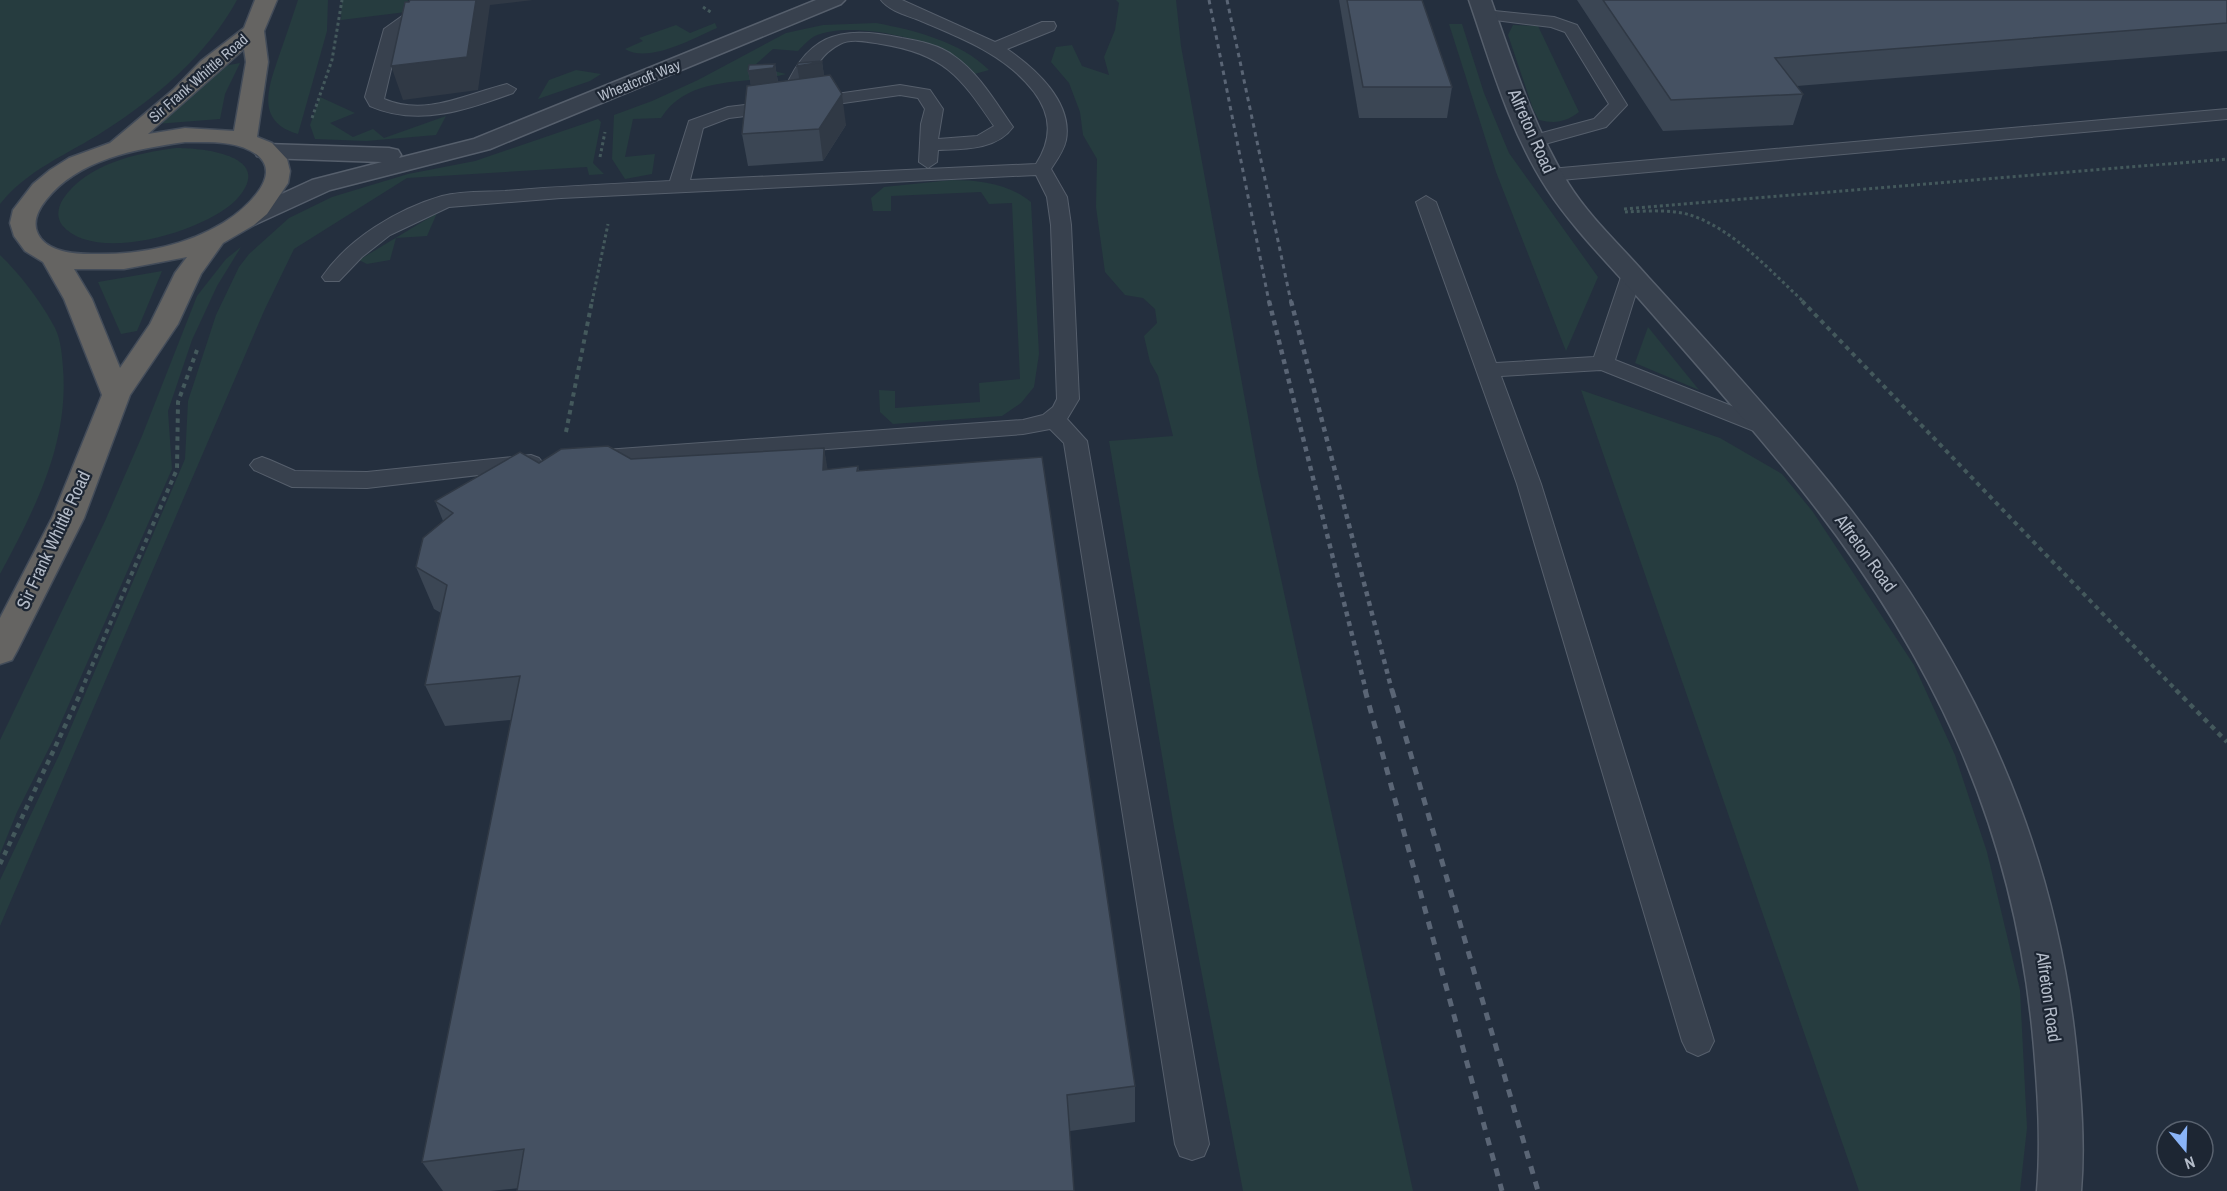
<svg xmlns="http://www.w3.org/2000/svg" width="2227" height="1191" viewBox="0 0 2227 1191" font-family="'Archivo Narrow',sans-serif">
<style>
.green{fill:#263c3f}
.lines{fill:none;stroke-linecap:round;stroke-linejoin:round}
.service-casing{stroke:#565f6c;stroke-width:2}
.minor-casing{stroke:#565f6c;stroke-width:3}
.tertiary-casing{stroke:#565f6c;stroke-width:3}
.trunk-casing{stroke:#434c59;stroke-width:3}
.path-far2{stroke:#44595c;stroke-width:3;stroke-dasharray:3 3;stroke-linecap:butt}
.path-far1{stroke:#44595c;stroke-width:4;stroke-dasharray:4.5 4.5;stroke-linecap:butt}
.path{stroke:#44595c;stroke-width:4.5;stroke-dasharray:5 5;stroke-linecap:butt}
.service{fill:#38414e;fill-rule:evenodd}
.minor{fill:#38414e;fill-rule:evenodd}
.tertiary{fill:#38414e;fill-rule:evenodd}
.trunk{fill:#656462;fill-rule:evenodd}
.rail-far2{stroke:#5a6575;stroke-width:3;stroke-dasharray:4.5 4.5;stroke-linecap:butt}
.rail-far1{stroke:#5a6575;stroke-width:4.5;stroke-dasharray:5 5;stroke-linecap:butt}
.rail{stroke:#5a6575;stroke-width:5;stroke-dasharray:8 8;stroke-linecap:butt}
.wall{fill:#3b4654}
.shaded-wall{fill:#303945}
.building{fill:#455162;stroke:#303945;stroke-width:1.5}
.labels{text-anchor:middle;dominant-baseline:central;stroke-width:4.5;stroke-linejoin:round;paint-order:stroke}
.far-street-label{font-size:15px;fill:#b4bcc9;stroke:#1d2633}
.street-label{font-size:18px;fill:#b4bcc9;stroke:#1d2633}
</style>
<rect width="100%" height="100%" fill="#242f3e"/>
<g class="green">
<path d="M0,0H237C207,55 156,98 104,131C67,155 28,169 0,204Z"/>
<path d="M298,0H328L327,31L298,134C254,121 269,86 280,53C286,36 292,18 298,0Z"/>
<path d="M342,0H408L406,12L341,20Z"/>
<path d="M1116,0H1176L1181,46L1258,472L1413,1191H1243L1174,827L1109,441L1173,436L1158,376L1150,362L1144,336L1157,323L1155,309L1143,298L1125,295L1105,272L1096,207L1097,159L1083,135L1080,112L1069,83L1051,62L1056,47L1072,45L1082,66L1109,75L1104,57L1115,30L1119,3Z"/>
<path d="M715,23L717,28C694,38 648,64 625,49L643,41L639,38L676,25L690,33Z"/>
<path d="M876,23C914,30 961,42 989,70L971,75C961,66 950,53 939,48C908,35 846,22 815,36C809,39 803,46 798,51L773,49L754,66L786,74C743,86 690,74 661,118L633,119L625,157L655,154L652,174L625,179L612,159L614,115L652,101L698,80L786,33L823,25Z"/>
<path d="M1449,24H1462L1484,93L1509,153L1598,277L1566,351L1496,172Z"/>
<path d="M1513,25L1538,26L1579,112C1565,122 1556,124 1539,120L1533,109L1508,35Z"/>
<path d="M240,63L225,94L220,119L156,124L224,66Z"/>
<path d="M576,70L601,74L590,81L538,99L549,80Z"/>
<path d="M320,97L355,113L330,123L353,137L373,129L384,138L446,116L436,135L366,141L315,139L310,125Z"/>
<path d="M598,119L601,122L593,163L604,174L589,175L587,167L407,178L294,249L264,311L0,926V880L60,753L185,459L188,401L216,315L239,267L249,254L289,218L332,197L408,174L475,161Z"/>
<path d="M176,148C205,148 277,156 236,200C206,231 94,265 62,225C56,217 58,207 63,199C86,164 137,153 176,148Z"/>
<path d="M952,180C981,180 1009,184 1031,202L1039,354L1034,387L1021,403L1002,416L893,424L880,412L879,390L895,391V408L980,402L979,383L1020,379L1012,203L989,204L981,192L891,196V211H873L871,198L884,187Z"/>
<path d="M437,213L427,236L396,238L390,260L367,264L359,260Z"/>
<path d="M241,247L217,286L192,340L168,411L172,469L55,736L17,812L0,854V740L105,521L142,436L197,296L226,259Z"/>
<path d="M0,255C20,274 42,303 55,328C61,340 62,355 63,368C69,443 35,509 0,574Z"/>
<path d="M162,271L137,331L121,334L98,282Z"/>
<path d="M1648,327L1699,390L1635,363Z"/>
<path d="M1581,390L1720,438L1782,474L1813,512L1914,665L1955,755L1987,852L2020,990L2027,1128L2020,1191H1859Z"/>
</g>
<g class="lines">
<g class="service-casing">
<g id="service">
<path d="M881,0H902L995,42L1042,22H1054L1056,26L1054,30L1007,49C1035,68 1073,102 1066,140C1064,150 1057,160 1051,169L1067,197L1071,225L1079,399L1067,419L1087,441L1209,1144L1204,1156L1192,1160L1180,1156L1175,1144L1064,443L1050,429L1023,434L591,467L583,464L579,459L583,454L591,451L1023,420L1043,415L1053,407L1057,399L1051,225L1047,197L1036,175L561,198L449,207L390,235L362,257L339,281H325L322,277C348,239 397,209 442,196C461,191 485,192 505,191C560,186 615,184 670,181L689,121L728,107L780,101C804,35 837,24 902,38C919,41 940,45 954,56C979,73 996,103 1013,127C997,150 964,149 938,150L937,162L928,168L919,162L921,124L925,109L918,98L900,95L808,108L802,107L799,103L802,99L808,98L900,85L930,90L943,109L938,139L977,136L994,126C960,76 944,54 881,44C869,42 851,38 840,44C812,58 809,87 793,110L729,118L703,128L690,180L1036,164C1052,139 1052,116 1034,92C1006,55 963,39 921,21C909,16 889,11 881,0Z"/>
<path d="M431,8L439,13L437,16L417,22L400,31L384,99C426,117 466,94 507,84L516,89L513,93C467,110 418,127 370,106L365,97L384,29L405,14Z"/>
<path d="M1485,10L1554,17L1577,25L1627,105L1606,127L1534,147L1527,145L1525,141L1527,137L1594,119L1609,104L1565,32L1551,27L1479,18L1477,15L1479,12Z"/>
<path d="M2227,109V119L1550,181L1541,175L1550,169Z"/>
<path d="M1426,196L1436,202L1496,363L1594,357L1622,274L1625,270H1639L1642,274L1615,360L1775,423L1778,428L1775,433L1767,435L1759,433L1601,370L1501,376L1541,484L1714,1041L1709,1051L1698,1056L1687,1051L1682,1041L1517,484L1416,202Z"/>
<path d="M531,455L539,458L543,463L539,468L367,488L292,487L254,470L250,465L254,460L262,457L270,460L295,471L367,472Z"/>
</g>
</g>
<g class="minor-casing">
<path id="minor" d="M816,0H845L841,4L490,149L330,190L256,224L247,227L238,224L234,219L238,214L312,180L382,162L266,158L257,156L254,151L257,146L266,144L389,148L398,150L401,155L399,158L474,139Z"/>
</g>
<g class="tertiary-casing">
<path id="tertiary" d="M1469,0H1491C1513,62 1533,126 1568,183C1590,218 1621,246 1648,277C1702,336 1756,395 1808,457C1955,631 2052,818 2076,1047C2081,1095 2085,1143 2081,1191H2037C2041,1143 2038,1096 2034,1048C2015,821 1928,644 1785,469C1736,409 1685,351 1634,293C1604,259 1572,227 1547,189C1510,132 1491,64 1469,0Z"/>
</g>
<g class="trunk-casing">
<path id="trunk" d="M255,0H277L264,31L268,62L257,137L272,143L287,159L290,171L288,183L267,214L254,225L223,243L201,274L178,324L130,395L84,518L17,651L12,660L0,664V618L52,518L102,395L64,299L43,262L25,251L14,236L10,223L13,210L33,184L50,170L69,158L110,143L173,90L201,61L244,28ZM244,49L246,62L234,131L185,128L148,134ZM185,142C208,142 236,140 256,154C286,176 241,212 223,223C183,247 137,255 91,254C74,254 47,252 38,234C32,222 38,210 46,200C78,159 136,149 185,142ZM187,257L175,273L150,324L120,368L92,299L74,269H124Z"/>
</g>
<g class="path-far2">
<path d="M703,7L712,13"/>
<path d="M312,118L332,60L342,0"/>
<path d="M600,157L605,132"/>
<path d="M1624,209L2227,159"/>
<path d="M1625,212C1646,211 1670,209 1690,215C1734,229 1771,272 1804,302"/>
<path d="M592,302L608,224"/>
</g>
<g class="path-far1">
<path d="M1802,301L2177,691"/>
<path d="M566,432L592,301"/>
<path d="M81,691L177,469L178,402L197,350"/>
</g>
<g class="path">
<path d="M2176,690L2227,742"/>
<path d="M0,864L82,690"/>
</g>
<use href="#service" class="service"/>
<use href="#minor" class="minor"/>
<use href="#tertiary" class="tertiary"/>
<use href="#trunk" class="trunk"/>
<g class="rail-far2">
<path d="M1209,0L1269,302"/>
<path d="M1227,0L1291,302"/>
</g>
<g class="rail-far1">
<path d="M1269,301L1366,691"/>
<path d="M1291,301L1392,691"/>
</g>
<g class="rail">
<path d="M1365,690L1502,1191"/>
<path d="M1392,690L1538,1191"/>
</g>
</g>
<g class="wall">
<path d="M1339,0H1422L1452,87L1447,118H1359Z"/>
<path d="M1577,0H2227V51L1797,86L1803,94L1793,125L1663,131Z"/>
<path d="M822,62L824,76L846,125L823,161L748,166L742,134L751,85L748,71L775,64L778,82L799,79L797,66Z"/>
<path d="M824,448L827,470L858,466L859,471L1135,1086V1122L1070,1131L490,1191H443L422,1162L511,720L445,726L425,685L441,613L434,609L416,567L443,521L435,501L539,463L631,459Z"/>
</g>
<g class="shaded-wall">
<path d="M476,0H533L490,5L478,90L403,100L391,66Z"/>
<path d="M822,62L827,93L802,96L797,66Z"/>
<path d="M775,64L780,95L754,102L748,71Z"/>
<path d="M842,94L846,125L823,161L819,129Z"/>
<path d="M824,448L831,489L823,470Z"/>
</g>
<g class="building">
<path d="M410,0H476L467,57L391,66L405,2H409Z"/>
<path d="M1347,0H1422L1452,87H1363Z"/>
<path d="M1603,0H2227V23L1775,58L1803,94L1671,100Z"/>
<path d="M822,61V62L797,66L798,63Z"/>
<path d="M775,64L773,68L748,71L749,65Z"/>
<path d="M830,75L842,94L819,129L742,134L747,86Z"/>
<path d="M608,446L631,459L824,448L823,470L858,466L857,471L1042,457L1135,1086L1067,1095L1074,1191H517L524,1149L422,1162L520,676L425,685L447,585L416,567L423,538L453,513L435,501L520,452L539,463L561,449Z"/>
</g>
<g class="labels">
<g class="far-street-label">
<text transform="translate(198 78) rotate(-41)">Sir Frank Whittle Road</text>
<text transform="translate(639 80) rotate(-22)">Wheatcroft Way</text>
</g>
<g class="street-label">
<text transform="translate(1532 131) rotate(66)">Alfreton Road</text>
<text transform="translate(53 540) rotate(-65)">Sir Frank Whittle Road</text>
<text transform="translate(1866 553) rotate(54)">Alfreton Road</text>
<text transform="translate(2049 997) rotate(82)">Alfreton Road</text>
</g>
</g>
<g transform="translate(2185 1149) rotate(161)"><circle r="28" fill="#1d2633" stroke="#59626f" stroke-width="1.5"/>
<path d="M0-4.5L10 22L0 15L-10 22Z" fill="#8ab4f8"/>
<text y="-9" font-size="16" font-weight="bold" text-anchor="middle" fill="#b4bcc9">N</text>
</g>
</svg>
